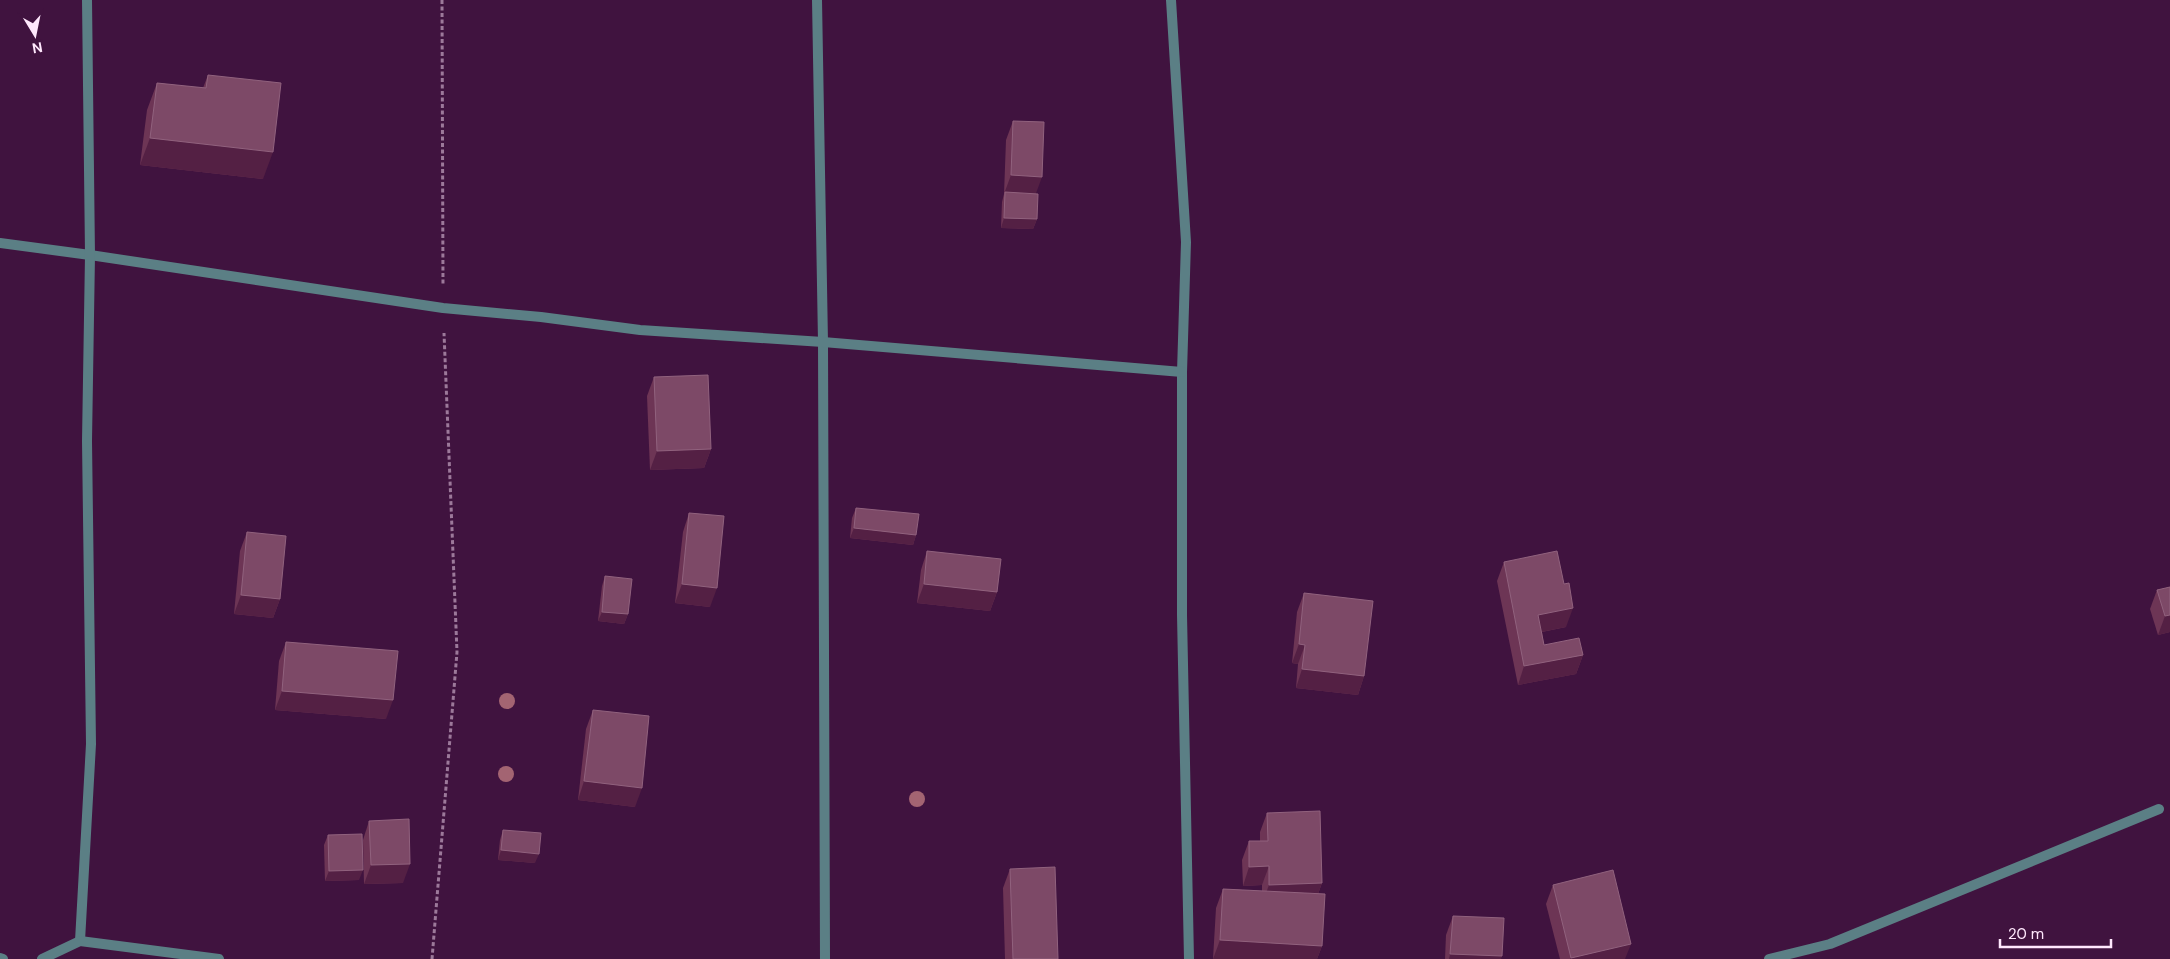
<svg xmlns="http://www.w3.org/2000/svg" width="2170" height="959" viewBox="0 0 2170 959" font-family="'DM Sans',sans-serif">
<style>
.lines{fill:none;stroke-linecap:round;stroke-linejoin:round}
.path{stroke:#9c799a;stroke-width:3;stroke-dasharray:4 2.5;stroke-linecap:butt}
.minor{stroke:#5b7f85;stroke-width:10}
.tree{fill:#a36472}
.wall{fill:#6d3555}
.shaded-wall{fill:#542044}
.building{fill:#7d4967;stroke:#91627e}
</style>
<rect width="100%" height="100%" fill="#40133f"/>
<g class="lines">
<g class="path">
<path d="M442,0L443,285"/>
<path d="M432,959L457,652L444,333"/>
</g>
<g class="minor">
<path d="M817,0L823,342L825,959"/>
<path d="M1171,0L1186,242L1182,372V615L1189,959"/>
<path d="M0,243L90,255L443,308L541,317L640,330L823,342L1182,372"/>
<path d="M80,941L91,744L87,441L90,255L87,0"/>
<path d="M0,958L3,959"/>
<path d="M42,959L80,941L219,959"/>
<path d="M1769,959L1830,944L2159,809"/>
</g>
</g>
<g class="tree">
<circle cx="507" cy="701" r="8"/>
<circle cx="506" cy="774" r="8"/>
<circle cx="917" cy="799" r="8"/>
</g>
<g class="wall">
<path d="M208,75L263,179L140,165L147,110L157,83L203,88Z"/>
<path d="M1013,121L1036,194L1037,219L1033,229L1001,228L1002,202L1004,194L1006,140Z"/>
<path d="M654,377L711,449L704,468L650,470L647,396Z"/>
<path d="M856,508L916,535L913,545L850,538L852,518Z"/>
<path d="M689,513L710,607L675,603L683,532Z"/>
<path d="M247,532L280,599L273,618L234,614L240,551Z"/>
<path d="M927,551L997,592L990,611L917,603L921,570Z"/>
<path d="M1504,562L1566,627L1542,632L1544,645L1583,655L1576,674L1518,685L1497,581Z"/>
<path d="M605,576L628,614L624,624L598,621L602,586Z"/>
<path d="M2170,587V632L2158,635L2150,609L2157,590Z"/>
<path d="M1304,593L1364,676L1358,695L1296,688L1298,664L1292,663L1297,612Z"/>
<path d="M286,642L386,719L275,710L279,661Z"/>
<path d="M593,710L635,807L578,800L586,729Z"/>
<path d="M1267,813L1322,883L1318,894L1322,946L1317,959H1213L1216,908L1223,889L1262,891V885L1243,886L1242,860L1249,841H1260V832Z"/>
<path d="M369,821L403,883L364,884L363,840Z"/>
<path d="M503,830L535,863L498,860L500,840Z"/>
<path d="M328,835L359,880L325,881L324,845Z"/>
<path d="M1010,869L1058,959H1005L1003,888Z"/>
<path d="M1553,885L1625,959H1560L1546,904Z"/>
<path d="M1453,916L1501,959H1445L1446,935Z"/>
</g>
<g class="shaded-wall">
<path d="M150,138L273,152L263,179L140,165Z"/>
<path d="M1011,175L1042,177L1035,196L1005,192L1004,194Z"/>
<path d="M1004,218L1037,219L1033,229L1001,228Z"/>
<path d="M711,449L704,468L650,470L657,451Z"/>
<path d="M854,528L916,535L913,545L850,538Z"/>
<path d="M682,584L717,588L710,607L675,603Z"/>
<path d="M924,584L997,592L990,611L917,603Z"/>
<path d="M241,595L280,599L273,618L234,614Z"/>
<path d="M1573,608L1566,627L1531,634L1538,615Z"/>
<path d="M602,612L628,614L624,624L598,621Z"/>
<path d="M2170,615V632L2158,635L2165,616Z"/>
<path d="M1299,644L1305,645L1298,664L1292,663Z"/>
<path d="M1583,655L1576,674L1518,685L1524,666Z"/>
<path d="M1302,669L1364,676L1358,695L1296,688Z"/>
<path d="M282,691L393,700L386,719L275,710Z"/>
<path d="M584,781L642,788L635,807L578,800Z"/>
<path d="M501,850L539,854L535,863L498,860Z"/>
<path d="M410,864L403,883L364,884L371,865Z"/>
<path d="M1269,866L1262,885L1243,886L1249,867Z"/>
<path d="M363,870L359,880L325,881L329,871Z"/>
<path d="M1322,883L1315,902L1262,904L1269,885Z"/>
<path d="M1220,940L1322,946L1317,959H1213Z"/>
<path d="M1631,944L1625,959H1570L1571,958Z"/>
<path d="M1450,954L1502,956L1501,959H1449Z"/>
</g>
<g class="building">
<path d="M208,75L281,83L273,152L150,138L157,83L206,88Z"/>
<path d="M1013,121L1044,122L1042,177L1011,175Z"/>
<path d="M1005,192L1038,194L1037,219L1004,218Z"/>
<path d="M708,375L711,449L657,451L654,377Z"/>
<path d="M856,508L919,514L916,535L854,528Z"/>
<path d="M689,513L724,516L717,588L682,584Z"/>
<path d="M247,532L286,536L280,599L241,595Z"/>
<path d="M927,551L1001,559L997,592L924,584Z"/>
<path d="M1557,551L1564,584L1569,583L1573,608L1538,615L1544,645L1579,638L1583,655L1524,666L1504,562Z"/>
<path d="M605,576L632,579L628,614L602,612Z"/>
<path d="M2170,587V615L2165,616L2157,590Z"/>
<path d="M1304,593L1373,601L1364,676L1302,669L1305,645L1299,644Z"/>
<path d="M286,642L398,651L393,700L282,691Z"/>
<path d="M593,710L649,716L642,788L584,781Z"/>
<path d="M1320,811L1322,883L1269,885V866L1249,867V841H1268L1267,813Z"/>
<path d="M409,819L410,864L371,865L369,821Z"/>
<path d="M503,830L541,833L539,854L501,850Z"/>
<path d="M362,834L363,870L329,871L328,835Z"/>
<path d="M1055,867L1058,959H1013L1010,869Z"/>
<path d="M1613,870L1631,944L1571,958L1553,885Z"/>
<path d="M1223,889L1325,894L1322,946L1220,940Z"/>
<path d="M1453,916L1504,918L1502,956L1450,954Z"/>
</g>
<g transform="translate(35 35) rotate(170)" stroke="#40133f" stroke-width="4" paint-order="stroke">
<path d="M0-4L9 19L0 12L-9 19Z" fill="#ffe8fd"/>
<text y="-8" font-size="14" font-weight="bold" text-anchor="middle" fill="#ffe8fd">N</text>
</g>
<path d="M2000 939v8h111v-8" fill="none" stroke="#ffe8fd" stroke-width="2.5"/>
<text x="2008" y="939" font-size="15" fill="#ffe8fd" stroke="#40133f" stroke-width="4" paint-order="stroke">20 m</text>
</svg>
